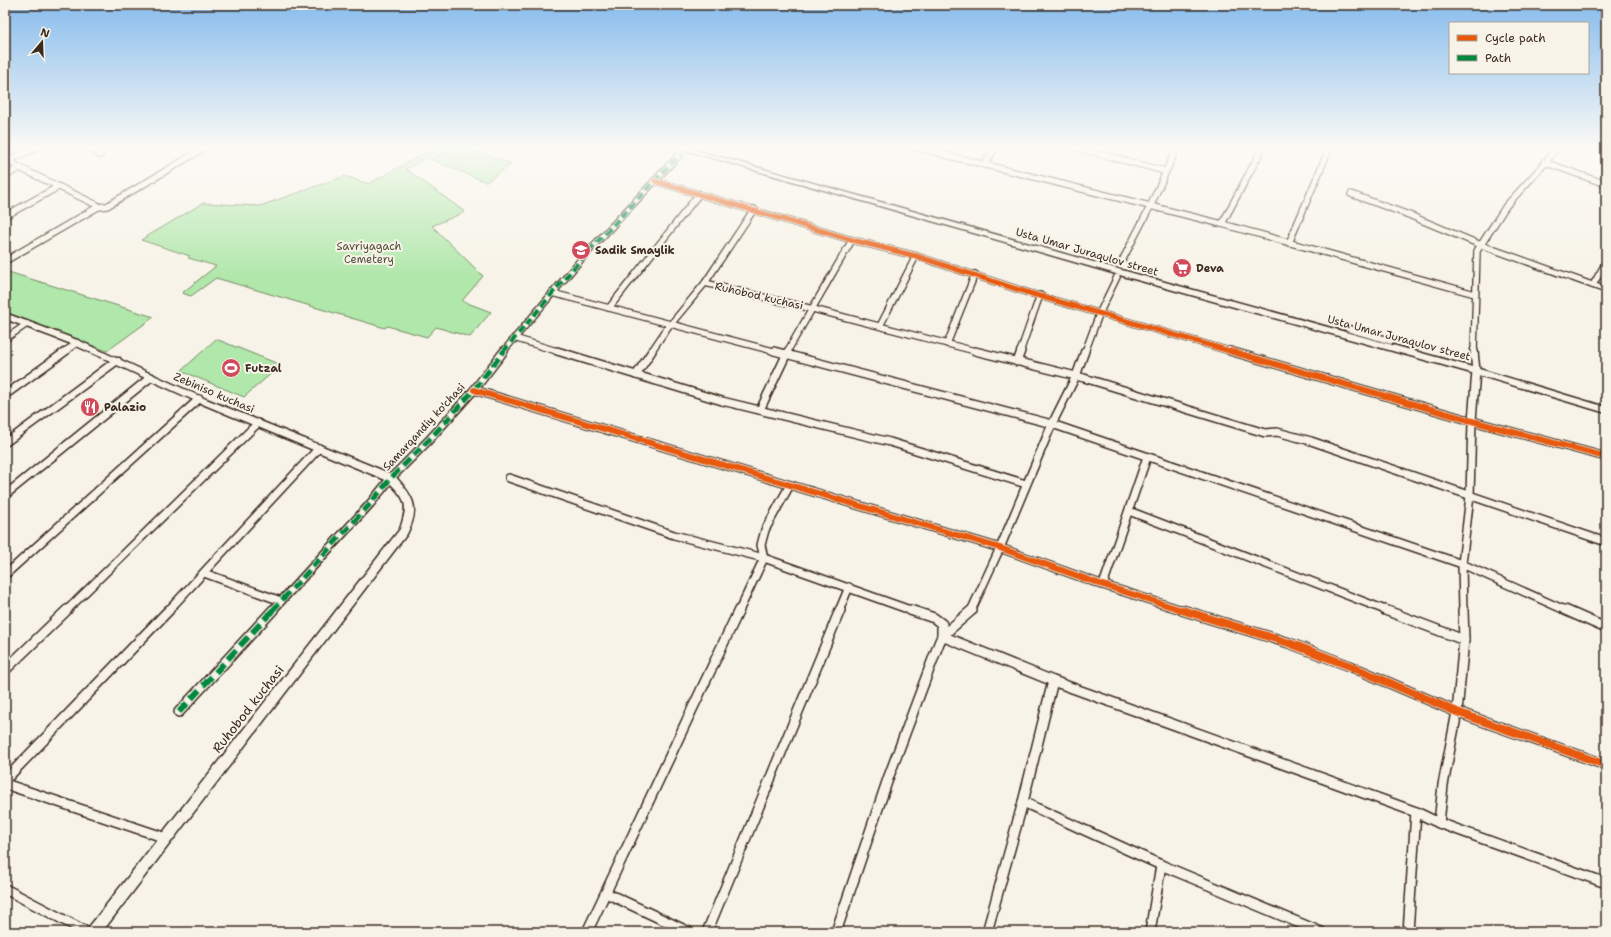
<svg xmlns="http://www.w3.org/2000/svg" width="1611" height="937" viewBox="0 0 1611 937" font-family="'Shantell Sans',sans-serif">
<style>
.green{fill:#b0e7aa;stroke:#768864}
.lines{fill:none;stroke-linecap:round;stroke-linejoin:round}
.minor-far2-casing{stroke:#3b2a1e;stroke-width:8}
.minor-far1-casing{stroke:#3b2a1e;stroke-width:10}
.minor-casing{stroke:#3b2a1e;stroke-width:12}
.tertiary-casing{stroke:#3b2a1e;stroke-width:3}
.secondary-casing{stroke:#3b2a1e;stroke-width:3}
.minor-far2{stroke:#f7f3e8;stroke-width:5.5}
.minor-far1{stroke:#f7f3e8;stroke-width:7}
.minor{stroke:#f7f3e8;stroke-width:9}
.tertiary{fill:#f7f3e8;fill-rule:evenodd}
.secondary{fill:#f7f3e8;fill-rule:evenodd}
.quiet-far2{stroke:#00873e;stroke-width:4;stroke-dasharray:8 4;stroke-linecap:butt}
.quiet-far1{stroke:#00873e;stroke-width:5;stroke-dasharray:10 5;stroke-linecap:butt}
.quiet{stroke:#00873e;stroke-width:6;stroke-dasharray:12 6;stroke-linecap:butt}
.cycleway-far2-casing{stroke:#f7f3e8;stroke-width:7}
.cycleway-far1-casing{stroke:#f7f3e8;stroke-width:8}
.cycleway-casing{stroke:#f7f3e8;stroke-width:10}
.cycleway-far2{stroke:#e8590c;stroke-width:5}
.cycleway-far1{stroke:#e8590c;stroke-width:6}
.cycleway{stroke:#e8590c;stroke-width:8}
.labels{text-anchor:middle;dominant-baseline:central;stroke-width:4;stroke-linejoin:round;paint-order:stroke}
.park-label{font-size:11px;fill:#52503a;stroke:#f7f3e8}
.poi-label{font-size:11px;font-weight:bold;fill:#3b2a1e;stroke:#f7f3e8;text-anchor:start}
.street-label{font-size:11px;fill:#3b2a1e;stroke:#f7f3e8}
.near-street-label{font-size:13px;fill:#3b2a1e;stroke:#f7f3e8}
</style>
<rect width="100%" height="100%" fill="#f7f3e8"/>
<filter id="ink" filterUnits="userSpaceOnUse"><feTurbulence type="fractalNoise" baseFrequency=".025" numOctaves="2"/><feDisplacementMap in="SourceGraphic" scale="8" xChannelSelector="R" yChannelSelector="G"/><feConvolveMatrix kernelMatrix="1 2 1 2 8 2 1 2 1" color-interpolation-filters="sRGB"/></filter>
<g filter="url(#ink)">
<g class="green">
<path d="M435,147H445L406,169L465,212L432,226L483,276L462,301L491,312L470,337L436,327L427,337L387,326L385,328L216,278L191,296L182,293L216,266L188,258L190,256L141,240L203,203L260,206L345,176L369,184Z"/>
<path d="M451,147H465L512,164L486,182L430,159Z"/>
<path d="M5,271L154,317L107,351L5,312Z"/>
<path d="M216,339L281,365L244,397L181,371Z"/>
</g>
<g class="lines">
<g class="minor-far2-casing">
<g id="minor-far2">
<path d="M88,147L100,155"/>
<path d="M914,147L1222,224L1475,294"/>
<path d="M1073,147L1165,171"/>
<path d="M5,158L20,168L97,205L98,207"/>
<path d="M9,160L38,147"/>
<path d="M1544,162L1606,184"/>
<path d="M984,165L996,147"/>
<path d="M5,176L20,168"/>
<path d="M655,181L852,240L916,256L1029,293L1233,352"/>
<path d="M1351,194L1409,215L1481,245L1606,290"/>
<path d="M5,216L58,187"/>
<path d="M1222,224L1263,147"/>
<path d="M1289,243L1330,147"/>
<path d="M1123,259L1150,207L1177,147"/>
<path d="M5,261L98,207L107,206L206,147"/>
<path d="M705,283L813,309L979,352"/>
<path d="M1593,285L1606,262"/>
<path d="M552,293L777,352"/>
<path d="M609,308L699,194"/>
<path d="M671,324L705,283L754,209"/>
<path d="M880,326L916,256"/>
<path d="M514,338L560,352"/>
<path d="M5,339L27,324"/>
<path d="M947,344L975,274"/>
<path d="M64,352L77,343"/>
<path d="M503,352L583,257L680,154"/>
<path d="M651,352L670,324"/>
<path d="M787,352L852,240"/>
<path d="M1020,352L1040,295"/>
<path d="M1085,352L1100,312L1117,277"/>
<path d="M1474,352L1477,251L1506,206L1547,161L1556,147"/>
</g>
</g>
<g class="minor-far1-casing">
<g id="minor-far1">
<path d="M557,351L722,401L890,442L1026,484"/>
<path d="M774,351L1052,424L1462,564L1567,611"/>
<path d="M975,351L1084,378L1265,433L1277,432L1311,441L1606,542"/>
<path d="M1230,351L1472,421L1606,457"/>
<path d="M1017,362L1021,351"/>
<path d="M636,375L652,351"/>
<path d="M474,390L1000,548L1103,585L1185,611"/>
<path d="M5,395L66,351"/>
<path d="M760,410L788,351"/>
<path d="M509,478L674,535L764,558L913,611"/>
<path d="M5,495L151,377"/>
<path d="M1129,511L1388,611"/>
<path d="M204,573L281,601"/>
<path d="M5,575L199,399"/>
<path d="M1103,585L1147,457"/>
<path d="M66,611L258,423"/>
<path d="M168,611L319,448"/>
<path d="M272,611L370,504L391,478L429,440L474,390L504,351"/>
<path d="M739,611L764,558L761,545L765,530L790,485"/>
<path d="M839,611L849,587"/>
<path d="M971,611L1000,548L1052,424L1076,376L1085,351"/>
<path d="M1463,611L1462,564L1470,496L1472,421L1476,371L1474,351"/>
</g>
</g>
<g class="minor-casing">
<g id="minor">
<path d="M910,610L934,618L942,624V636L1053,681L1416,812L1439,823L1606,883"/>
<path d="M1182,610L1289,643L1350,666L1457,712L1606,765"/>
<path d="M1385,610L1464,640"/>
<path d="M1565,610L1606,628"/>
<path d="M5,670L67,610"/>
<path d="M179,712L273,610"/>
<path d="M5,780L169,610"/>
<path d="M5,784L166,838"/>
<path d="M1023,802L1161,865L1321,932"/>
<path d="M1439,823L1443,785L1457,712L1464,640L1463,610"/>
<path d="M5,889L87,932"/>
<path d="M606,893L689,932"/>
<path d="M587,932L739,610"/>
<path d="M707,932L840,610"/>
<path d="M836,932L889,776L939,643L942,636L972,610"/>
<path d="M987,932L1023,802L1053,681"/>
<path d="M1150,932L1161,865"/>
<path d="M1408,932L1416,812"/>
</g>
</g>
<g class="tertiary-casing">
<path id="tertiary" d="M5,313L80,341L116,358H120L121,360L206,399L394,475C413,496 421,507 407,534L102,932H88L89,927L400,529C409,503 406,500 388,481L200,403L117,365L5,447V439L110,361L74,345L5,319Z"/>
</g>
<g class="secondary-casing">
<g id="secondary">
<path d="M674,147H685L1136,274L1476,368L1606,407V413L1475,374L1130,278Z"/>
<path d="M1349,326L1394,339L1395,341L1391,344L1346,331L1345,329Z"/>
</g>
</g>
<use href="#minor-far2" class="minor-far2"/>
<use href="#minor-far1" class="minor-far1"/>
<use href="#minor" class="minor"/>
<use href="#tertiary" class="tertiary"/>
<use href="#secondary" class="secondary"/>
<path class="quiet-far2" d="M503,352L583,257L680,154"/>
<path class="quiet-far1" d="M272,611L370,504L391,478L429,440L474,390L504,351"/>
<path class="quiet" d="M179,712L273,610"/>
<g class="cycleway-far2-casing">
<path id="cycleway-far2" d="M655,181L852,240L916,256L1029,293L1233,352"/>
</g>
<g class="cycleway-far1-casing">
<g id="cycleway-far1">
<path d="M1230,351L1472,421L1606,457"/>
<path d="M474,390L1000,548L1103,585L1185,611"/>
</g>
</g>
<g class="cycleway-casing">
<path id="cycleway" d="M1182,610L1289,643L1350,666L1457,712L1606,765"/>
</g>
<use href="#cycleway-far2" class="cycleway-far2"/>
<use href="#cycleway-far1" class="cycleway-far1"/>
<use href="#cycleway" class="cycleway"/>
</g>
</g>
<linearGradient id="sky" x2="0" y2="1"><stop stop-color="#88bced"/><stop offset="0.53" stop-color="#fbfaf5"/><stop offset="1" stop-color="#fbfaf5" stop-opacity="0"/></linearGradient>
<rect width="1611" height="278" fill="url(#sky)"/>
<defs>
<g id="school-disc" transform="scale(1)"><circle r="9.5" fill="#d1495b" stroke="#f7f3e8"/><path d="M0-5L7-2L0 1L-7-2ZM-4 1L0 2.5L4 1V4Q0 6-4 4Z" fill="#fff"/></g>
<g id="supermarket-disc" transform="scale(1)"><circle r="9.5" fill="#d1495b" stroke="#f7f3e8"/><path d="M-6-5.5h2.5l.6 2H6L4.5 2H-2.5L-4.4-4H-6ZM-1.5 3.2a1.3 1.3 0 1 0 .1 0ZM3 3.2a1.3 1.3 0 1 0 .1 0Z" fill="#fff"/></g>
<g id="stadium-disc" transform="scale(1)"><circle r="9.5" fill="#d1495b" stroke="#f7f3e8"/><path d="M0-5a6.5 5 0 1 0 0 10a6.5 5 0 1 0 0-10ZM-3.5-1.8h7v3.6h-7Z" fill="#fff"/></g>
<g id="restaurant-disc" transform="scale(1)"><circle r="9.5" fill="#d1495b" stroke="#f7f3e8"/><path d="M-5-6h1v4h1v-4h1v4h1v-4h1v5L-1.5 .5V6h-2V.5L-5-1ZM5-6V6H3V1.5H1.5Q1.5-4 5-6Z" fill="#fff"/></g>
</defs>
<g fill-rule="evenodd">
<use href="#school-disc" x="581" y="250"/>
<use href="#supermarket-disc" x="1182" y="268"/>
<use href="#stadium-disc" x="231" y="368"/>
<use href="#restaurant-disc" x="90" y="407"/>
</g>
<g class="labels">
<g class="park-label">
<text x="369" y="246">Savriyagach<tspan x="369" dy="13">Cemetery</tspan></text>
</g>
<g class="poi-label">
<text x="595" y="250">Sadik Smaylik</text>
<text x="1196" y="268">Deva</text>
<text x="245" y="368">Futzal</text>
<text x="104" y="407">Palazio</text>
</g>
<g class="street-label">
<text transform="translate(1087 252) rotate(16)">Usta Umar Juraqulov street</text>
<text transform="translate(759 296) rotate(13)">Ruhobod kuchasi</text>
<text transform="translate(1399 338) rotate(15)">Usta Umar Juraqulov street</text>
<text transform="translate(214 393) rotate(23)">Zebiniso kuchasi</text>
<text transform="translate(424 427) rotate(-47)">Samarqandiy ko'chasi</text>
</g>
<g class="near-street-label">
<text transform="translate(248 709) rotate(-52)">Ruhobod kuchasi</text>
</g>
</g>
<rect width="1611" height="937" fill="none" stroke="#f7f3e8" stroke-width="20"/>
<rect x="10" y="10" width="1591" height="917" fill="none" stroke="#3b2a1e" stroke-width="1.5" filter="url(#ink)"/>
<rect x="1449" y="22" width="140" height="52" fill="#f7f3e8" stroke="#aca397"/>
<rect x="1457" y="35" width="20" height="6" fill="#e8590c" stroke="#aca397"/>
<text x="1485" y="42" font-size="12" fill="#3b2a1e">Cycle path</text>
<rect x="1457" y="55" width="20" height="6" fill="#00873e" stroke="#aca397"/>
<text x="1485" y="62" font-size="12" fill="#3b2a1e">Path</text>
<g transform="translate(42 42) rotate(19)" stroke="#f7f3e8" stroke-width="3" paint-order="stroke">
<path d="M0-3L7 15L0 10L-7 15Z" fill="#3b2a1e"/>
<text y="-6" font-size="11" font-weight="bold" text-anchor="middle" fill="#3b2a1e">N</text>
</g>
</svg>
